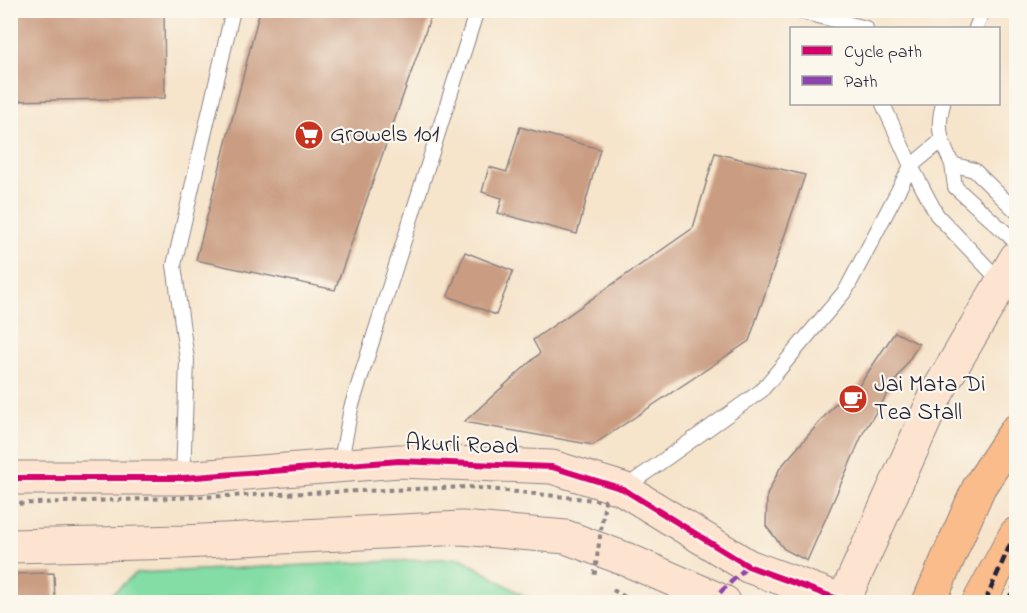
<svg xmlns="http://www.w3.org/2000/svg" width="1027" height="613" viewBox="0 0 1027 613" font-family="'Indie Flower',sans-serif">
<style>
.green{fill:#83dda4;stroke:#528070;stroke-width:1.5}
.building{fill:#ca9d82}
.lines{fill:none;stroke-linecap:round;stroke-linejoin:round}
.lane-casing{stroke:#8c8383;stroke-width:16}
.secondary-casing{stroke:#8c8383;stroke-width:35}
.highway-casing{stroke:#8c8383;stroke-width:35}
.path{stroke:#8c8383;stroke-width:4;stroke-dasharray:4.5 4.5;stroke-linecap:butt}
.lane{stroke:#fff;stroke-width:14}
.secondary{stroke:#fde4d0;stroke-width:33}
.highway{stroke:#f9bc8a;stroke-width:33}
.rail{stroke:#22223b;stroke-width:4.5;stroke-dasharray:9 4.5;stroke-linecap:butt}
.path-bridge{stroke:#8c8383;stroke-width:4;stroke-dasharray:4.5 4.5;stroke-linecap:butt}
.quiet{stroke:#8e44ad;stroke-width:4.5;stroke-dasharray:9 4.5;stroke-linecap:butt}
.cycleway-casing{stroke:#fbf7ec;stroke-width:10}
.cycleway{stroke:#d6006c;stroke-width:6}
.labels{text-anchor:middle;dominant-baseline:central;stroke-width:4.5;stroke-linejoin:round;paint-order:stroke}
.poi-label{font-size:24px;fill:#22223b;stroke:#fbf7ec;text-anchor:start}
.street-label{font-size:24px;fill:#22223b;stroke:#fbf7ec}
</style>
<rect width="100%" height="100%" fill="#fbf7ec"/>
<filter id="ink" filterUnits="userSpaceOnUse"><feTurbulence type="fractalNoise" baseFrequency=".0167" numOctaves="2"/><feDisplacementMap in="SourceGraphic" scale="12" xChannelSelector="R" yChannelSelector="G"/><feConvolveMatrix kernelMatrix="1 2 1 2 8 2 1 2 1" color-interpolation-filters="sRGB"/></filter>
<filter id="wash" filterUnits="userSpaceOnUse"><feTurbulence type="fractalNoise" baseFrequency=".008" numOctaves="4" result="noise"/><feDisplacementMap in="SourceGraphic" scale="24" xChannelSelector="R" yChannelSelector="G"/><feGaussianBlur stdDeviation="1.35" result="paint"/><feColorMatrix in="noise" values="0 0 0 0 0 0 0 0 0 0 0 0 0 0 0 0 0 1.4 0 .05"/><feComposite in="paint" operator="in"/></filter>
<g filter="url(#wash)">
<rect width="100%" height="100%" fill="#f6e4cb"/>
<path class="green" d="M461,558L534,602H103L136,573Z"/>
<g id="blocks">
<g class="building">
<path d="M10,10H164L165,98L10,101Z"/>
<path d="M260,10H433L335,290L196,260Z"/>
<path d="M520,127L600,149L577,234L498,213L502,198L482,192L489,167L507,172Z"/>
<path d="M715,153L805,175L749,341L593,445L464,422L540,353L533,340L693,228Z"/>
<path d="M465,252L513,271L496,315L448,296Z"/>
<path d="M895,332L919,344L864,431L807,561L784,549L766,526L767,495L780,468L836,403L844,408Z"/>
<path d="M54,573L55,603H10V574Z"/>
</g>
</g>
</g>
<g filter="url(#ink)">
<use href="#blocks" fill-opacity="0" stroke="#8c8383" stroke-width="1.5"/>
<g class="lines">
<g class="lane-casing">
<g id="lane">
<path d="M794,10L866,28"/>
<path d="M976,28L983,10"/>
<path d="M883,104L911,166L937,215L1001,282"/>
<path d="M943,104C936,128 941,142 952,164L974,170L1016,211"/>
<path d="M952,164L955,187L1016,242"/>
<path d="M340,466L351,408L477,10"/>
<path d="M183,478L187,360L174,265L233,10"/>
<path d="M623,489L761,391L846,290L911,166L941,141"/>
</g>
</g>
<g class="secondary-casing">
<g id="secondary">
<path d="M10,478H183L399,461L552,467L623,489L748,566L846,602"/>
<path d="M10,546L183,542L462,528L566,537L628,560L724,602"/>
<path d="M843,602L938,391L1016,258"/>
</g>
</g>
<g class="highway-casing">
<g id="highway">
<path d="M929,602L979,487L1016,431"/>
<path d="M979,602L1016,534"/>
</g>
</g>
<path class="path" d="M613,590L634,602"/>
<use href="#lane" class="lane"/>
<use href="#secondary" class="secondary"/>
<use href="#highway" class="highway"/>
<g class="rail">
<path d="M985,602L1016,531"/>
<path d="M1008,602L1016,582"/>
</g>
<path class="path-bridge" d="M10,504L468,487L605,501L594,579"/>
<path class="quiet" d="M710,602L748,566"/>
<g class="cycleway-casing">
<path id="cycleway" d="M10,478H183L399,461L552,467L623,489L748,566L846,602"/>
</g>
<use href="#cycleway" class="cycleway"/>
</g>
</g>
<defs>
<g id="supermarket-disc" transform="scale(1.5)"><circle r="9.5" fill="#c8321e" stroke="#fbf7ec"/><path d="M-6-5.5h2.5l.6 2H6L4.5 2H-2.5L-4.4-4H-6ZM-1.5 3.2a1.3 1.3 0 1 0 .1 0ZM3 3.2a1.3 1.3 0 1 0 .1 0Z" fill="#fff"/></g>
<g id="cafe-disc" transform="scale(1.5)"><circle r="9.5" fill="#c8321e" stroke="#fbf7ec"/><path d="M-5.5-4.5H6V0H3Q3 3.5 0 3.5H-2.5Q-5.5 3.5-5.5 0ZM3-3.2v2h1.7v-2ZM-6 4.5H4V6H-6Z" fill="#fff"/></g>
</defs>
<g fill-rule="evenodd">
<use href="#supermarket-disc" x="309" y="135"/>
<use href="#cafe-disc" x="853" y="399"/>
</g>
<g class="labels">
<g class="poi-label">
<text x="330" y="135">Growels 101</text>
<text x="874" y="385">Jai Mata Di<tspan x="874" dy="28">Tea Stall</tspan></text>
</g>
<g class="street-label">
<text transform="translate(462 446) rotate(2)">Akurli Road</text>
</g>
</g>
<rect width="1027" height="613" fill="none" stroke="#fbf7ec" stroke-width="36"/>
<rect x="790" y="27" width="210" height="78" fill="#fbf7ec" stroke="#a4a2a5" stroke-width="1.5"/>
<rect x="802" y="46" width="30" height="9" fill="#d6006c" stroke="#a4a2a5" stroke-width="1.5"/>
<text x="844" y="57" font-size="18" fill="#22223b">Cycle path</text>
<rect x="802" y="76" width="30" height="9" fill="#8e44ad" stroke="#a4a2a5" stroke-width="1.5"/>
<text x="844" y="87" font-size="18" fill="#22223b">Path</text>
</svg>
